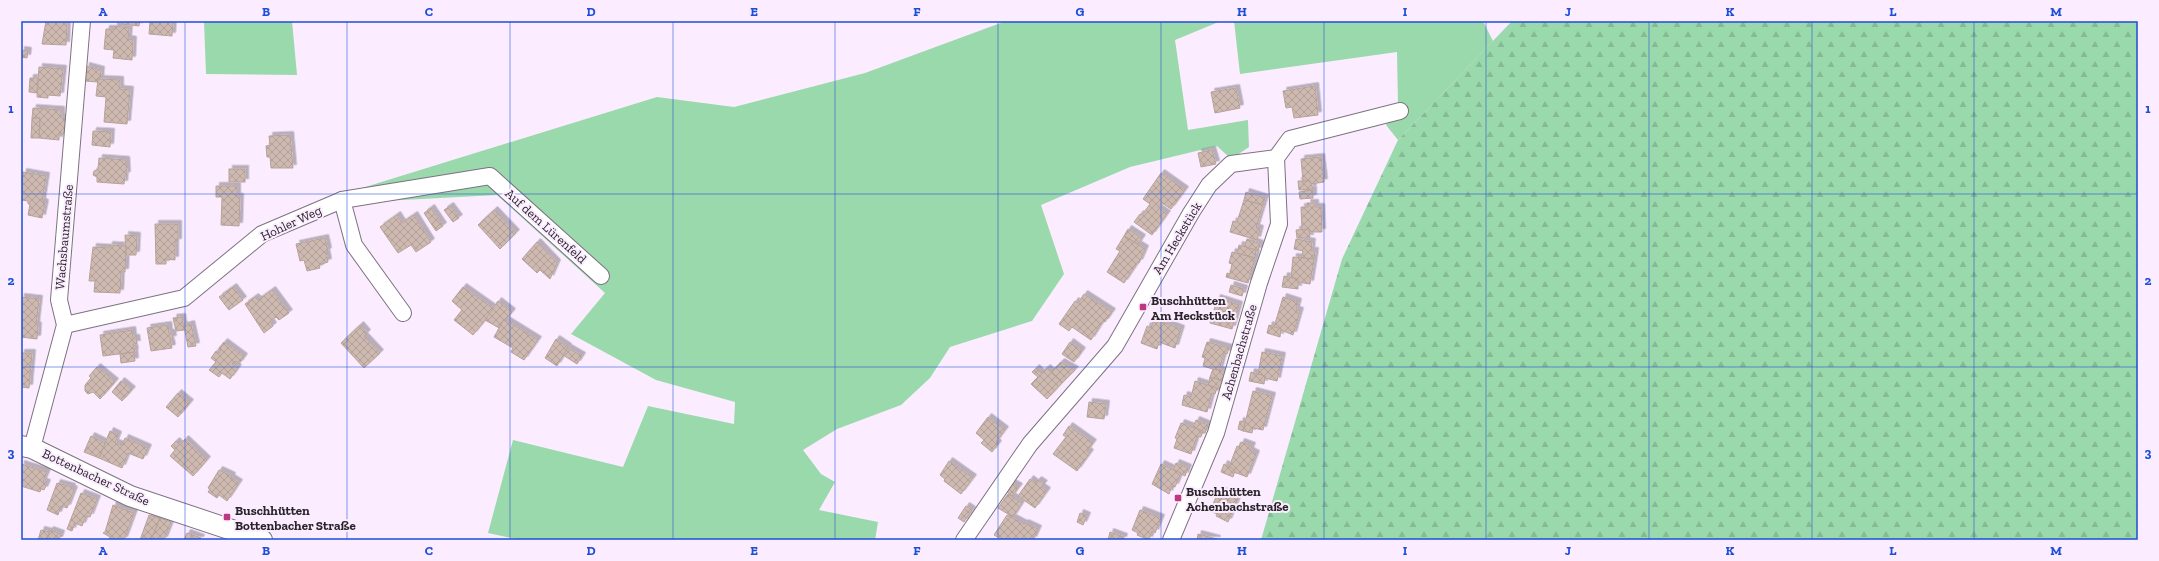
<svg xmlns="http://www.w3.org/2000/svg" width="2159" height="561" viewBox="0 0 2159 561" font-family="'Zilla Slab',serif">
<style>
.green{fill:#9ad9ac}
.forest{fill:url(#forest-firs)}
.building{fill:url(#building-cross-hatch);stroke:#b7a29a;filter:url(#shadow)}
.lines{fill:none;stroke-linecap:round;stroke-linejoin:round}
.minor-casing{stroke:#7e7281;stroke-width:18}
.tertiary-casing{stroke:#7e7281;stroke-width:22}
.minor{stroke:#fff;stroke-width:16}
.tertiary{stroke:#fff;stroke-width:20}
.grid{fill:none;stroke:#1d4ed8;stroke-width:1;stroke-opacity:0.55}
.poi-dot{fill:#bc397f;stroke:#fbedff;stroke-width:1.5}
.labels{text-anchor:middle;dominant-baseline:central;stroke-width:4;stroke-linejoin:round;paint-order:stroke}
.street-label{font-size:13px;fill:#29242a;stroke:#fbedff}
.poi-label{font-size:13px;font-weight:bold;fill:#29242a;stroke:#fbedff;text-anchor:start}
.neatline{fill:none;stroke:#1d4ed8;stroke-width:1.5}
.grid-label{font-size:13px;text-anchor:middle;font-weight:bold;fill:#1d4ed8}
</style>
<defs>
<pattern id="forest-firs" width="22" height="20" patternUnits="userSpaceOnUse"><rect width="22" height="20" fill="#9ad9ac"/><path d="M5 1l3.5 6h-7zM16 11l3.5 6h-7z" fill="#85ba94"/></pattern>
<pattern id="building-cross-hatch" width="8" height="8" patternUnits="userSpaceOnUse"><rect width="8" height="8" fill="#ceb9b0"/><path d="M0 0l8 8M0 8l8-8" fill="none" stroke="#b19f98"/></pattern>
<filter id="shadow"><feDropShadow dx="3.5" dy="-3.5" stdDeviation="0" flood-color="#0004"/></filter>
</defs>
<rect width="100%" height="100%" fill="#fbedff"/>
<g class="green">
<path d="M204,21H292L297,75L206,74Z"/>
<path d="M1006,21H1221L1175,40L1188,130L1248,120L1249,147L1231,159L1217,146L1130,167L1041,205L1064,274L1032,321L950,347L930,378L901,405L837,429L803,450L821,474L835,482L819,510L878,522L875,540H521L488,533L513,440L623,467L648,406L734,424L735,402L656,380L571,334L605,293L497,195L307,205L657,97L734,107L865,73Z"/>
<path d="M1234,21H1483L1493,41L1398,140L1386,125L1398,105L1397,52L1240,74Z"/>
</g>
<path class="forest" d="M1512,21H2138V540H1261L1342,259L1398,140Z"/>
<g class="building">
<path d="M46,21H67L66,45L42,44Z"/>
<path d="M122,21H140L139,26L122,24Z"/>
<path d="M150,21H173L172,36L149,34Z"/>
<path d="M114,26L129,28L128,39L133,40L132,60L113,58L114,50L104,49L106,29H114Z"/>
<path d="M21,50L28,51L27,58L21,57Z"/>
<path d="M86,66L101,70L100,79H98L97,82L85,81Z"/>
<path d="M39,67L63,69L60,96L48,95V98L37,97Z"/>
<path d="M30,78H38L37,93L29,92Z"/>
<path d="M98,79L120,80V89L130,90L127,124L104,122L106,97L96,96Z"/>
<path d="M1315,86L1318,115L1294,118L1292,107L1286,108L1283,91Z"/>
<path d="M1236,88L1240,108L1215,113L1211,92Z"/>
<path d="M33,108L61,110V118L66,119L64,134H59V140L39,138L40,118H32Z"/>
<path d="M32,118H40L39,138H31Z"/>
<path d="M93,131L111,132L110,147L92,145Z"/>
<path d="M290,135L293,168H271L270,157H267L266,146L270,145L269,136Z"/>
<path d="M1212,150L1216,164L1201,167L1198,153Z"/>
<path d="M1321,157L1324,182L1311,184L1310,181H1303L1301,159Z"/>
<path d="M99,158L126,160L127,175H125L124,184L97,182V177L93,175L94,171L98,169Z"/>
<rect x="229" y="169" width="16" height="13"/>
<path d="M23,172L46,176L42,202L45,203L42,218L28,215L30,204H28V201L21,200Z"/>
<path d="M1161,173L1185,190L1171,209L1162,203L1158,208L1167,214L1152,235L1134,222L1140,214L1142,215L1150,204L1143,199Z"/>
<path d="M1298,181H1310L1313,189L1299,190Z"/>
<path d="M216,186H237V197H240L239,226L221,225L222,197H216Z"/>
<path d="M1313,190V198L1300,199L1299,192Z"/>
<path d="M1246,192L1265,198L1263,205L1244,200Z"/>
<path d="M1244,200L1263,205L1256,228L1260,229L1257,240L1230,232L1233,221L1237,222Z"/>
<path d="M1307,203H1315V207H1321L1322,232H1309V229L1302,230L1301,207H1308Z"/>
<path d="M450,206L459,218L453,222L444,210Z"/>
<path d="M431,208L443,226L436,231L424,213Z"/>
<path d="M494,210L516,233L500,249L478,225Z"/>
<path d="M397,215L402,223L414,215L431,242L416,252L411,245L398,253L380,227Z"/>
<path d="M155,224H178V242H175V260L166,259V264H156Z"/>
<path d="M1128,229L1142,238L1138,244L1124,236Z"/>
<path d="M1309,229L1310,238H1297L1296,230Z"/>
<path d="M125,235L137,236L136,255H126Z"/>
<path d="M1124,236L1145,249L1139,263L1138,262L1124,283L1107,272L1120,251L1116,249Z"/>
<path d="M325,238L328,251L326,252L328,262L319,265L320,268L307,271L304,260L300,261L296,244Z"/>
<path d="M1247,239L1260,244L1258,251L1244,247Z"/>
<path d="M1296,239L1312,242L1311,251H1315L1314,259L1301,258L1303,251L1294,249Z"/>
<path d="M537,242L557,263L550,279L540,270L537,273L522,259Z"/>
<path d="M109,245L126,246L125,272H121L120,293L94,292L95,281H89L93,247L109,248Z"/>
<path d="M1239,245L1256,250L1255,258L1237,253Z"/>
<path d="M1232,252L1255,258L1248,283L1226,277L1227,273L1230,274L1232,264L1229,263Z"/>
<path d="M1293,257L1314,259L1310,284L1297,282L1298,279L1291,278Z"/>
<path d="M1284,276L1298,279V289L1282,287Z"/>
<path d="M1231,285L1244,289L1242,296L1229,292Z"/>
<path d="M233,287L243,300L229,310L219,297Z"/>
<path d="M463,287L494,309L473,335L454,320L462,310L452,301Z"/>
<path d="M272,290L289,313L279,320L276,317L270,321L273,326L264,333L245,304L255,297L258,300Z"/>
<path d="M1084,294L1112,312L1105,322L1103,321L1091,340L1072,327L1069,331L1059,324L1075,301L1078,303Z"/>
<path d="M21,297L39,299L36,325L38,326L37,339L21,337Z"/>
<path d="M1283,297L1298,302L1296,310L1300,311L1293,335L1274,327Z"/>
<path d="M1217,298L1239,305L1232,329L1210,323L1211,319L1214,320L1217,311L1214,310Z"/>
<path d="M498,301L512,312L499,328L485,320Z"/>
<path d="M182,317L184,330L176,331L173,318Z"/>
<path d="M504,319L538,340L524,360L511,352L513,348L494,337Z"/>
<path d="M1154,319L1181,329L1175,348L1159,342L1157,349L1141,343L1147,326L1151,328Z"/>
<path d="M191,324L196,346L188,347L184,326Z"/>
<path d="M168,325L169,333H172L173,339H170L172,348L151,351L147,328Z"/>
<path d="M360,325L367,333L364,336L380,353L364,368L341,343Z"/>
<path d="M1269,325L1281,329L1280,337L1267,333Z"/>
<path d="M132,330L133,338H136L137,344H133L135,352L103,356L100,335Z"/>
<path d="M556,339L568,347L557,366L545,358Z"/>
<path d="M224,342L244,357L239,364L235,361L232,364L238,368L230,379L222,373L219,377L209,370L216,362L211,358L216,351L219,353L221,350L219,348Z"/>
<path d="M1070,342L1082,351L1074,362L1062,354Z"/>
<path d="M1207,342L1229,348L1227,354L1224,353L1219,371L1203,366L1205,358L1202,357Z"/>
<path d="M568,348L582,356L577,364L563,355Z"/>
<path d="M134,352L135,361L121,363L120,354Z"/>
<path d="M1262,352L1282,356L1277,381L1265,378V376L1258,374Z"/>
<path d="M21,353H32L29,388L21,387Z"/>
<path d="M1061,362L1075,370L1062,383L1051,372Z"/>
<path d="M97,367L115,382L100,399L93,392L88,394L85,391V385L91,378L89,376Z"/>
<path d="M1036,368L1041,373L1047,368L1062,383L1047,399L1031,384L1038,377L1032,372Z"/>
<path d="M1213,369L1227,372L1224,381L1210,377Z"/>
<path d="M1251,372L1265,376L1264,384L1249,381Z"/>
<path d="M1210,377L1224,381L1222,390L1208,385Z"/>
<path d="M121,381L132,390L122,401L112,392Z"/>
<path d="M1195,381L1217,388L1215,394L1212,393L1207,412L1182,405L1184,395L1191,397Z"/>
<path d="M1253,391L1272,396L1263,430L1253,428L1252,433L1243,431Z"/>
<path d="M178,393L190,403L178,417L166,407Z"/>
<path d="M1089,402L1106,404L1104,419L1087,417Z"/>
<path d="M988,417L1005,430L996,442L998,444L992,452L981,443L984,440L976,433Z"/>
<path d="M1196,420L1208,425L1205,433L1193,427Z"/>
<path d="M1240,421L1245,422L1243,431L1238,429Z"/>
<path d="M1181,423L1203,431L1201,437L1197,436L1191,454L1174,448L1177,439L1175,438Z"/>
<path d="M1069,426L1093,443L1087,451L1090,453L1077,471L1053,454L1066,437L1063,435Z"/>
<path d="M110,431L118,435L115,443L122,445L125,438L148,448L143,459L128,453L122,468L99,458Z"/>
<path d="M91,436L105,443L99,458L84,452Z"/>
<path d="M185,439L207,460L193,476L170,456L175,450L171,446L176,441L180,445Z"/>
<path d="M1241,442L1252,446L1250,451L1256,454L1247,477L1234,472L1235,470L1229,467L1237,446L1239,447Z"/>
<path d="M949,461L973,478L961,494L944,481L945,479L940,475Z"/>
<path d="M1176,463L1188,468L1185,476L1173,470Z"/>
<path d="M21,464L47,472L43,482L47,483L44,490L41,489L40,492L21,486L23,479L21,478Z"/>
<path d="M1161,464L1181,473L1175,487L1172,486L1169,494L1152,484Z"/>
<path d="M1224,464L1235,470L1233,477L1221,472Z"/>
<path d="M219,470L232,476L231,478L239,483L227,501L219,495L217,498L208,492L210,489L208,488Z"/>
<path d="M1030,479L1035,483L1038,480L1044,484L1041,487L1047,491L1035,508L1018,496Z"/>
<path d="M57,483L72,487L71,488L74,490L67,508L61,506L58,515L47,510Z"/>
<path d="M1012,483L1019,487L1012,496L1007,492Z"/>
<path d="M1219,490L1238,498L1228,522L1216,516L1217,514L1210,511Z"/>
<path d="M81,493L97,499L90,517L86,516L82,526L75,523L72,531L67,529Z"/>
<path d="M1008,494L1022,503L1013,517L998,508Z"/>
<path d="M113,505L134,513L124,540H109L110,537L103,533L105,532Z"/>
<path d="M966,506L972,510L964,522L958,518Z"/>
<path d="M1140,510L1161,518L1155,533L1152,531L1149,540L1137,535L1138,533L1132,530Z"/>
<path d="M1080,513L1087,516L1083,525L1077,522Z"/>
<path d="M149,515L160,518L151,540H140Z"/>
<path d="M1007,515L1024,524L1025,523L1038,529L1033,540H1003L994,535Z"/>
<path d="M160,518L171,522L164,540H151Z"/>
<path d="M41,530L50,532L47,540H38Z"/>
<path d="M50,530L61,534L59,540H47Z"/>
<path d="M1110,532L1124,537L1123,540H1108Z"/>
<path d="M187,533L201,538L200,540H184Z"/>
<path d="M1198,534L1217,539V540H1197Z"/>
</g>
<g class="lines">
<g class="minor-casing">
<g id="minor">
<path d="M342,200L354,245L403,313"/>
<path d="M65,325L184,298L262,234L342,200L490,176L601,276"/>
<path d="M32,448L65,325L59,300L82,21"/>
<path d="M964,540L1030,444L1115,346L1191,213L1209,185L1231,164L1276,158L1290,139L1400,111"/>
<path d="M1171,540L1216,433L1259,283L1279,224L1276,158"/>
</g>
</g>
<g class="tertiary-casing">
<path id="tertiary" d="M21,446L32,448L130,496L262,540"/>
</g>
<use href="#minor" class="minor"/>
<use href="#tertiary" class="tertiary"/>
</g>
<path class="grid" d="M185,21V540M347,21V540M510,21V540M673,21V540M835,21V540M998,21V540M1161,21V540M1324,21V540M1486,21V540M1649,21V540M1812,21V540M1974,21V540M21,194H2138M21,367H2138"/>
<g class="poi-dot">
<rect x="1139" y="303" width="8" height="8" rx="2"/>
<rect x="1174" y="494" width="8" height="8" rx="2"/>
<rect x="223" y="513" width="8" height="8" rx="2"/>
</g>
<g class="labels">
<g class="street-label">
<text transform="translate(291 223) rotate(-25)">Hohler Weg</text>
<text transform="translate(546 226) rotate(42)">Auf dem Lürenfeld</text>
<text transform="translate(64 237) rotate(-85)">Wachsbaumstraße</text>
<text transform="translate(1177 238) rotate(-59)">Am Heckstück</text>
<text transform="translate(1239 352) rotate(-74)">Achenbachstraße</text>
<text transform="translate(96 477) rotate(25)">Bottenbacher Straße</text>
</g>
<g class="poi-label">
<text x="1151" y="300">Buschhütten<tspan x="1151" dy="15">Am Heckstück</tspan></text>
<text x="1186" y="491">Buschhütten<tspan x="1186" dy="15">Achenbachstraße</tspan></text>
<text x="235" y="510">Buschhütten<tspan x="235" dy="15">Bottenbacher Straße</tspan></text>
</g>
</g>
<rect width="2159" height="561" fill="none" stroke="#fbedff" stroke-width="44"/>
<rect x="22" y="22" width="2115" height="517" class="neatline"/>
<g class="grid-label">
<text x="103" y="16">A</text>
<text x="266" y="16">B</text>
<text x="429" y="16">C</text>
<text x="591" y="16">D</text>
<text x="754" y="16">E</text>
<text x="917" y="16">F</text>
<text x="1080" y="16">G</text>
<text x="1242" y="16">H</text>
<text x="1405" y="16">I</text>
<text x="1568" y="16">J</text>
<text x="1730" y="16">K</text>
<text x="1893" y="16">L</text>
<text x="2056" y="16">M</text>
<text x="11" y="113">1</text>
<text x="2148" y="113">1</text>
<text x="11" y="285">2</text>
<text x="2148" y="285">2</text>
<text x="11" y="457">3</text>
<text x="2148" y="457">3</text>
<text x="103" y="555">A</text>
<text x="266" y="555">B</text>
<text x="429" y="555">C</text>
<text x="591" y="555">D</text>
<text x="754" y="555">E</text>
<text x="917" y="555">F</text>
<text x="1080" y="555">G</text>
<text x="1242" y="555">H</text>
<text x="1405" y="555">I</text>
<text x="1568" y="555">J</text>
<text x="1730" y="555">K</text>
<text x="1893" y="555">L</text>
<text x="2056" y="555">M</text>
</g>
</svg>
